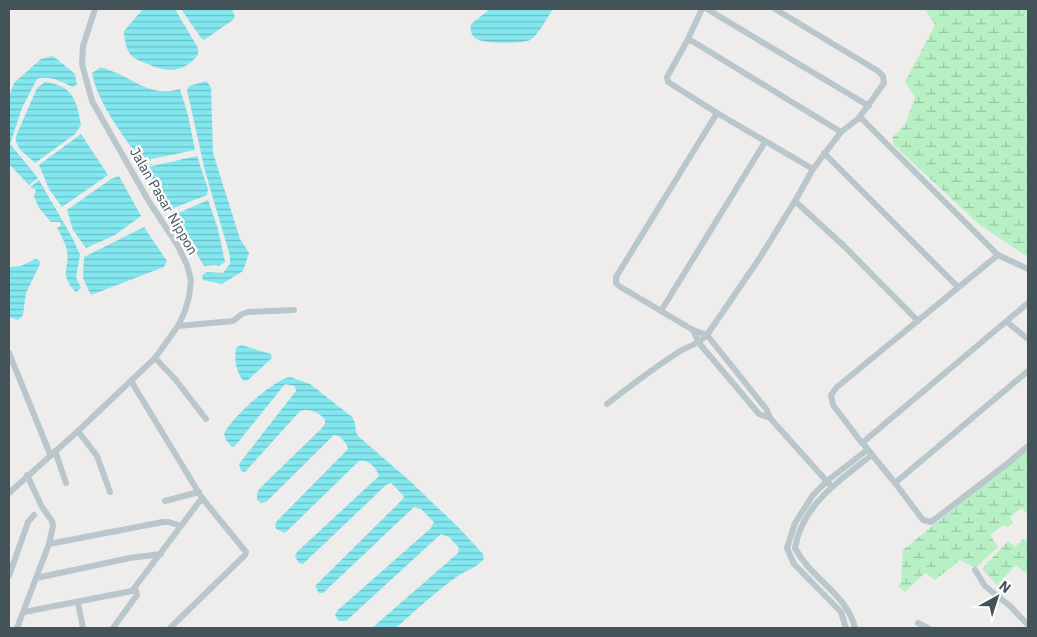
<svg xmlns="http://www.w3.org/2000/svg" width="1037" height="637" viewBox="0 0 1037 637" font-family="'IBM Plex Sans',sans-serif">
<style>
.wetland{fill:url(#wetland-marsh)}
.water{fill:url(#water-rules)}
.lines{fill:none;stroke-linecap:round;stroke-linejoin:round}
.minor{stroke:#b9c6cc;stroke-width:6}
.labels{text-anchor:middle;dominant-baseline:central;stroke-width:5;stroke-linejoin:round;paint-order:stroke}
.street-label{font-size:14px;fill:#44535a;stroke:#fff}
</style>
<defs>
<pattern id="wetland-marsh" width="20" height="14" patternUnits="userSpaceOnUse" patternTransform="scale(1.25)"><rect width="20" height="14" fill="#b7f0c5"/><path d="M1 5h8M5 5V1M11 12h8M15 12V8" fill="none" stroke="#96c5a3"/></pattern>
<pattern id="water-rules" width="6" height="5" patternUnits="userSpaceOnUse" patternTransform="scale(1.25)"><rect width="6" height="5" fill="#82e7ef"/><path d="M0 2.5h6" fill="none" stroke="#6cbec5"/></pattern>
</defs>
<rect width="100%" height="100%" fill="#efecec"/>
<g class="wetland">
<path d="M925,9H1028V257L980,225L894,145L892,138L905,125L915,97L905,82L935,25Z"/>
<path d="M1028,448V515L1022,508L1010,517L1013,523L1008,527L1003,525L990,535L998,547L975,568L960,560L935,580L925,573L905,592L898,586L901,582L903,550Z"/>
<path d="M1028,538V575L1016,565L997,585L982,569L1008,541L1015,547L1023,539L1025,540Z"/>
</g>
<g class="water">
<path d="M143,9H175L198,48C199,54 197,57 192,61C178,74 163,71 148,64C142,62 134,59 130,54C126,48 124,39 124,31Z"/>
<path d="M181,9H232L235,17L233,20L204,40L201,38Z"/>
<path d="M490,9H553C548,16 538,36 530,40C521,44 483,44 475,38C471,35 470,29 471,24Z"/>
<path d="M53,56L75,74L77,84L73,87C61,82 50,75 37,79L22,108L10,144L38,178L29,185L9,164V97L14,83L41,59Z"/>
<path d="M101,67C108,70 116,72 123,76C142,86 157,96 180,89L188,115L195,150L142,161C123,136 98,104 92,73Z"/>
<path d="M206,81L211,87L213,153L240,239L249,253L243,271L222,284L203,280L202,275L207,272L223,273L230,264V256L205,171L187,90L189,86Z"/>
<path d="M45,82C72,85 77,100 81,125L75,134L35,163C27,155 14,148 16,136L37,88Z"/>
<path d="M81,134L108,175L62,207L49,189L39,165Z"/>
<path d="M197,156L208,189L207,195L171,209L147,171L148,167Z"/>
<path d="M119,176L141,216L115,235L86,248L73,230L67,210L111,179Z"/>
<path d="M39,180L73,239L80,255L76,277L81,288L76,292C58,273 70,271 67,250C65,242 61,235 57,228L61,226L60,222H51L39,208L34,197L36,190L30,187Z"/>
<path d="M208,200L218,229L225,262L219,266L215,265L204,266L175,217L176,214Z"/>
<path d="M144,227L167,261L164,267L91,295L83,278L84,257Z"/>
<path d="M35,259L39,260L40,264L26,293L23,315L18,320L9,317V267L21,266Z"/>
<path d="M241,345L271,354L272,358L248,380L244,381C236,373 234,359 236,348Z"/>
<path d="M290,377L310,384L352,417C357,423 354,430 358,436L411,482L459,528L483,554L484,559C477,568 464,571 455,578C434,593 415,611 396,628H372L458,553L459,548L449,537L441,534L346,621H339L335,615L338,610L431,528L434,522L421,509L414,507L323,593H319L315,586L318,583L403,499L404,496L391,483L386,485L303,564L299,563L295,557L297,552L379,476C377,468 368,459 359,461L285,533L276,529L275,524L277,521L348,449C347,443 340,435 334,435L266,502L261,503L257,500V493L260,488L321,429L325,424V420C319,412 309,408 300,411L245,472L241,471L239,464L296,391L295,386L285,384L235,446L232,447L226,440L224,434C231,418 273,380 290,377Z"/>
</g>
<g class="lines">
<g class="minor">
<path d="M707,9L869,106"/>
<path d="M775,9L878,71L883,76L884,83L859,118"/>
<path d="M687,41L702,9"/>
<path d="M765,142L661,311L693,330L707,335L767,410L770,418L832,487"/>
<path d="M824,153L958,287"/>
<path d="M813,169L717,113L668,82L667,77L687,41H692L841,132"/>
<path d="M795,201L845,247L918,321"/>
<path d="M998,255L837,387L831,395L833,405L862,443L1028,303"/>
<path d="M661,311L619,286L616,283V277L717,113"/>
<path d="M1007,322L1028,339"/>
<path d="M178,326L233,321L242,314L248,312L294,310"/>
<path d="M693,330L699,343L759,414L770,418"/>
<path d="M9,353L50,454"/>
<path d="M155,358L175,379L206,419"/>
<path d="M131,381L202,498L246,552L245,555L170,628"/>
<path d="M607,404C630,386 653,369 677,353C688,346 697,345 707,335L759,259L795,201L813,169L841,132L859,118L863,120L998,255L1028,269"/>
<path d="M78,431L97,456L110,492"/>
<path d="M865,446L895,483L1028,371"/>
<path d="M55,451L66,483"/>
<path d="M895,483L923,520L931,522L1007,464L1028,446"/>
<path d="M9,493L78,431L155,358L178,326L185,311L189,297L191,280L187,265L178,246L148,200L92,101L82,64L83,46L95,9"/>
<path d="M165,501L199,492"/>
<path d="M49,544L163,522H169L181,526"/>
<path d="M975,570L985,586L1010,606L1028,625"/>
<path d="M9,576L28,522L34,515"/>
<path d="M36,578L130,558L161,554"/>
<path d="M78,603L83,628"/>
<path d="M24,612L132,591L202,498"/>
<path d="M918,623L928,628"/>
<path d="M17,628L49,544L53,526L52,521L42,507L27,475"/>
<path d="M113,628L137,595L135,588"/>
<path d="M846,628L841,612L794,564L787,548L795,523L813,495L827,481L867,450"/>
<path d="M855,628C847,594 811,579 795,548C802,505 840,480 872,455"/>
</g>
</g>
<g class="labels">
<g class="street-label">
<text transform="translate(164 201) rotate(60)">Jalan Pasar Nippon</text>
</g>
</g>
<rect width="1037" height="637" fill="none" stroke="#44535a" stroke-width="20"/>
<g transform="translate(997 597) rotate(39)" stroke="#ffffff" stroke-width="4" paint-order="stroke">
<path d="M0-4L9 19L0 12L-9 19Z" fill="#44535a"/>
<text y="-8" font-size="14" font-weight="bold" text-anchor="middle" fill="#44535a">N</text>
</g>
</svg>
